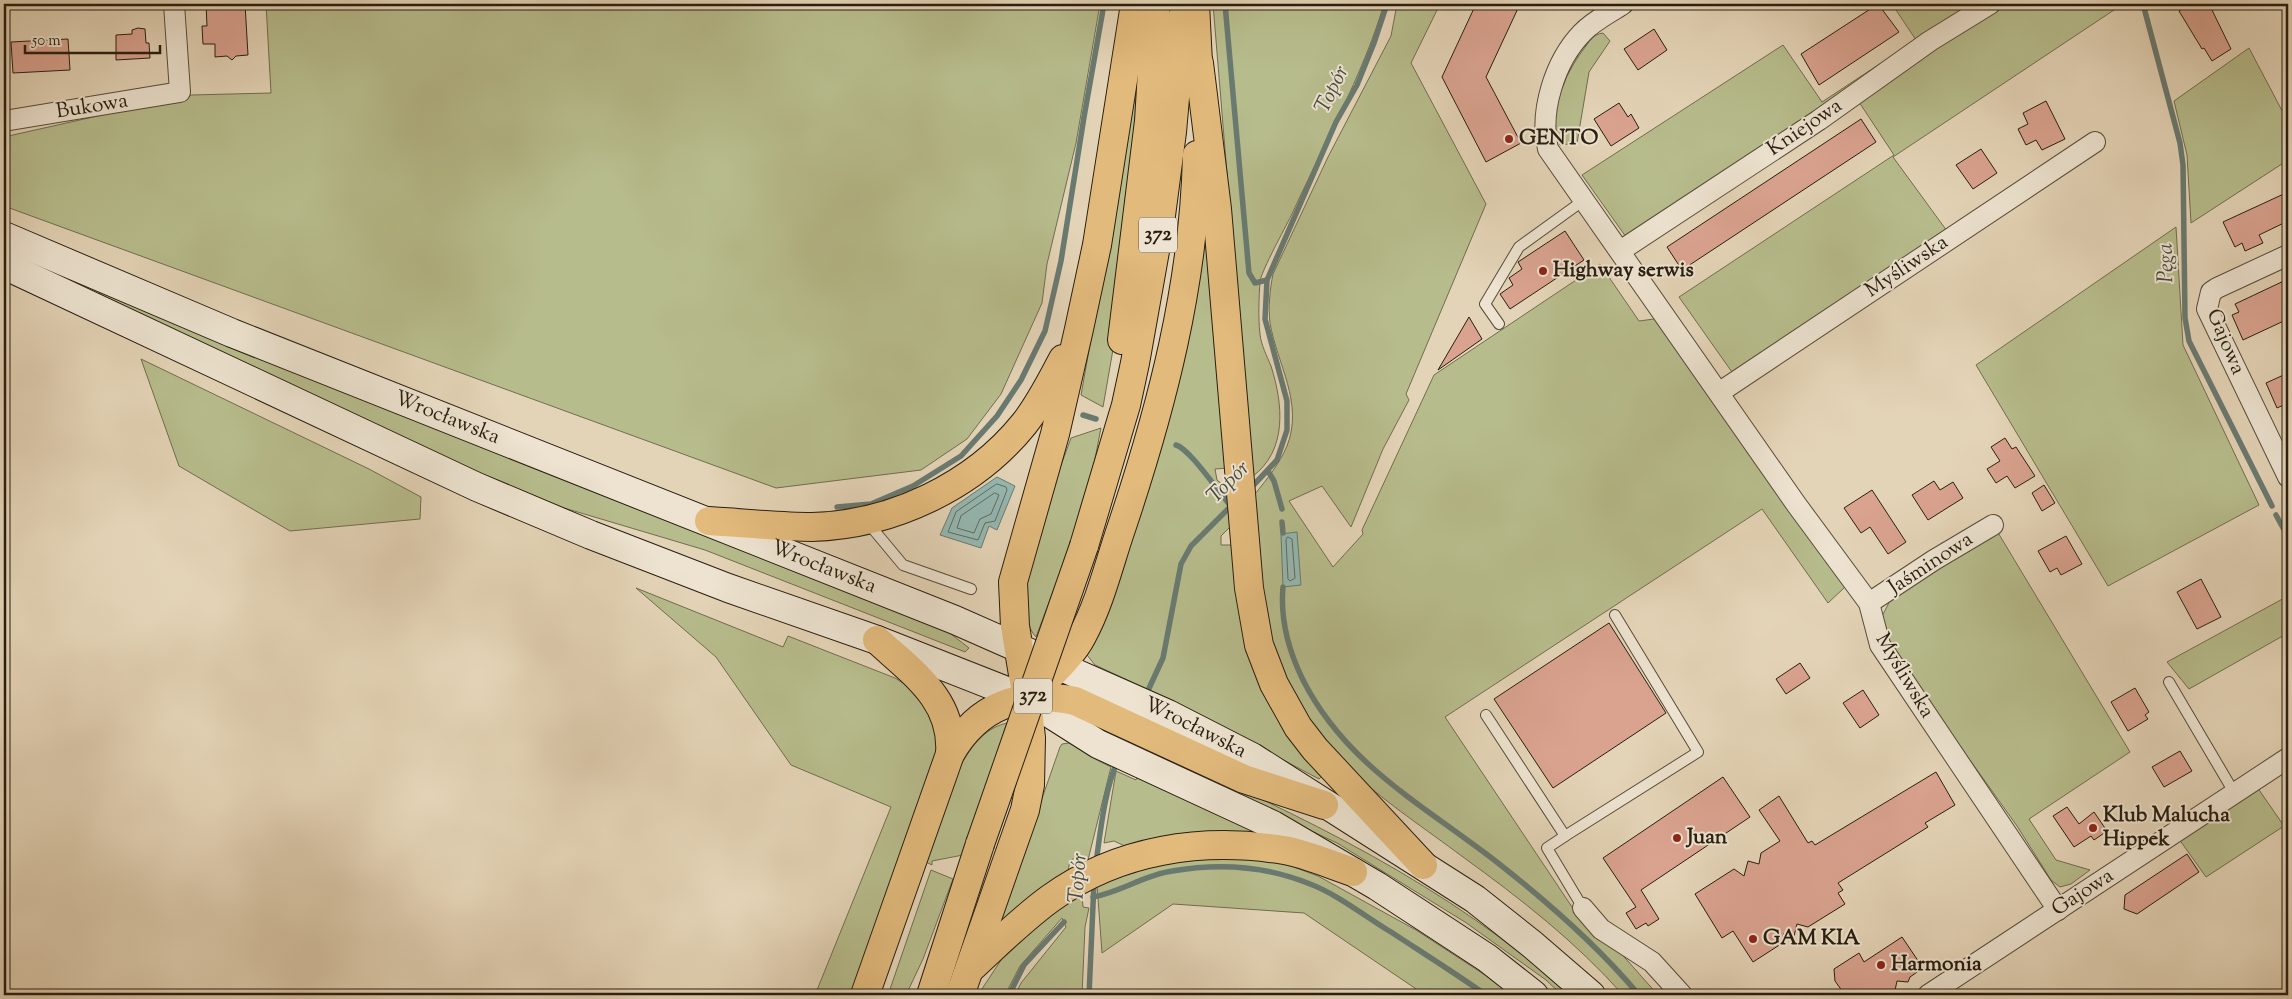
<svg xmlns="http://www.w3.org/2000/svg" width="2292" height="999" viewBox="0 0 2292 999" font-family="'Sorts Mill Goudy',serif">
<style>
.green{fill:#b7bc8c;stroke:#706d4e}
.water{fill:#95b8b2;stroke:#697a71}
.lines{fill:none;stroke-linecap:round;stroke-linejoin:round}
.shore{stroke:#5e6b61;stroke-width:1}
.stream{stroke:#697a71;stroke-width:5.5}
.building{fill:#daa390;stroke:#281e10}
.lane-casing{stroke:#574c3a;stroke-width:12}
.street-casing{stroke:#574c3a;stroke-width:22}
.secondary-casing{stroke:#281e10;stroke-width:30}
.primary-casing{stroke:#281e10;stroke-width:30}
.lane{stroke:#ede3d0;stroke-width:10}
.street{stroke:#ede3d0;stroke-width:20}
.secondary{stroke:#ede3d0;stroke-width:28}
.primary{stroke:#e2ba7c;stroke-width:28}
.primary-bridge-casing{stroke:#281e10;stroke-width:30;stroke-linecap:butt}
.primary-bridge{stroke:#e2ba7c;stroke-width:28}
.poi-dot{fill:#8f2418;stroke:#ede3d0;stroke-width:2}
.labels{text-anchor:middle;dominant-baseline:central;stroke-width:4;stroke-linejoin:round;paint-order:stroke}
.shield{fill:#ede3d0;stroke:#63594a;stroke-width:1}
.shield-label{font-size:20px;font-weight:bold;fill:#281e10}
.street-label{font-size:21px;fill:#281e10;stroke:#ede3d0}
.poi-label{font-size:21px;font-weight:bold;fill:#281e10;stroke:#ede3d0;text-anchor:start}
.water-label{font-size:22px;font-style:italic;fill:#494c41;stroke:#ede3d0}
</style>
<rect width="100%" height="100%" fill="#e4d4b7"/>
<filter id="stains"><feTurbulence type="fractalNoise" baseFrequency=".004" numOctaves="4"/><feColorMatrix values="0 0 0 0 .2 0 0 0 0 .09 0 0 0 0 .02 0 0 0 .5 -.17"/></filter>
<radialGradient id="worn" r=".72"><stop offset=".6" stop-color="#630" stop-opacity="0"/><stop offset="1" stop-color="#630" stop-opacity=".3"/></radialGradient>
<g class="green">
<path d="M266,4H1100L1076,143L1047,264L1042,303L1001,394L967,439L921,470L776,488L4,206V137L191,95L271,93Z"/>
<path d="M1213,4H1384C1363,75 1322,148 1291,216C1285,228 1262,270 1260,281C1259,297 1258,318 1260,334C1261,345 1267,356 1271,366C1283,404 1288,450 1252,477Z"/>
<path d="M1397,4H1440L1411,63L1486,204L1406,394L1409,400L1383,449L1351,527L1322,486L1289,501L1333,567L1363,534L1362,530L1434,375L1600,264L1639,321L1654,319L1845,587L1828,603L1762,509L1445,717L1576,913L1597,939L1618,950L1658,995H1623C1576,942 1521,899 1463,857C1384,798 1323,765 1282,669C1260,617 1260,549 1255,494C1267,479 1280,463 1287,446C1304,403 1277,364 1270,323C1268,307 1270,289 1273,274L1328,157L1391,36Z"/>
<path d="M1892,4H2123L1893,157L1947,231L1734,375L1679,297L1894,155L1859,102L1626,237L1582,175L1783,45L1822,102L1916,40Z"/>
<path d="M1603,33L1610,41L1589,72L1577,143L1560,145C1546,115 1565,74 1583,50C1589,42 1593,34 1603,33Z"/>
<path d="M1144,43L1119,315L1103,407L1081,395Z"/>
<path d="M2249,48L2288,122V160L2191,223L2187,155L2174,101Z"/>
<path d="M1204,214L1228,468L1215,469L1217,480L1222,484L1228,485L1232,525L1221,536V545H1233C1239,642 1254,704 1322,776L1319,779L1173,701L1095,665L1087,655Z"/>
<path d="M2176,227L2183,345L2259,505L2108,586L1976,365Z"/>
<path d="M100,290L938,624L969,648L965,652L705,550L524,496L99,294Z"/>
<path d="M141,359L369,469L421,497L420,519L290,531L179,466Z"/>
<path d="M1101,428L1087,500L1084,499L1070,546L1036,637C1004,604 1057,478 1071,438Z"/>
<path d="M1997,531L2130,752L2029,819L2056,860L2090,870L2071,884L2060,887L2051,880L2017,826L1895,655L1881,618L1892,597Z"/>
<path d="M636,588L783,647L788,636L895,678L917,692L943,736L854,995H815L891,807L791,765L716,657Z"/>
<path d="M2288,596V633L2189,689L2167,662Z"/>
<path d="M1007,723L963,855L932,861V865L926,862C940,821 958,733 1007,723Z"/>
<path d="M1069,743L1092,753L1091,757L1111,767L1088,860L1079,857L1070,860L1068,871L996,930L1060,747L1062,744Z"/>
<path d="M1154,750C1298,814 1452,886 1569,995H1562L1546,980L1465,922L1337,843L1152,756Z"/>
<path d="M1116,771L1136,780L1138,775L1271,835L1127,847L1114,841L1104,843Z"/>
<path d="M2257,787L2284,826L2206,877L2179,839Z"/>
<path d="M1187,855L1278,861L1318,876L1416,930L1485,975L1511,995H1425L1304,913L1173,904L1102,953L1097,885L1116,876Z"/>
<path d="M931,870L953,879L923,959L906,995H888Z"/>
<path d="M1079,893L1082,895L1083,907L1089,908L1085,927L1082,995H1015L1021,983L1066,927L1062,918L1020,966L1005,995H978L1005,954L1028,929Z"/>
</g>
<g class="water">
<path d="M997,477L1015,486L997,530L989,526L981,548L940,535L952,508Z"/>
<path d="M1297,532L1301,585L1283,587L1281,534Z"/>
</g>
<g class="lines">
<g class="shore">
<path d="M997,484L1006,487L1007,490L995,521L985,523L978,540L948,532L956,512Z"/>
<path d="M995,493L999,495L991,514L980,519L974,533L957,528L961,516Z"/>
<path d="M1288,537L1292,539L1295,578L1290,581L1288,579L1286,540Z"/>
</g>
<g class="stream">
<path d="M1225,4L1249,273L1255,283L1267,280"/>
<path d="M2143,4L2180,143L2183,165L2185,318L2189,341L2272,506"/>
<path d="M1083,415L1096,419"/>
<path d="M1176,445C1190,449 1219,493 1231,506"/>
<path d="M1268,471L1274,481L1282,509"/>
<path d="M1249,490L1277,460L1287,430V401L1265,319L1267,280L1336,122L1357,85L1374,43L1387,4"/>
<path d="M837,507L871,504L913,486L961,456L997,416L1021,380L1045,331L1061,261L1084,117L1104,4"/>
<path d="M2276,515L2288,537"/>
<path d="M1282,522L1283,533"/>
<path d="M1283,587C1280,620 1288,649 1302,678C1345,765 1425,806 1498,863C1549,903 1598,946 1639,995"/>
<path d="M1145,697L1163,658L1181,564L1191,546L1233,504"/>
<path d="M1096,863C1100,834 1105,787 1118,760"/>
<path d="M1093,897C1121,892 1144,875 1172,871C1218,863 1266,866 1310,884C1337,894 1366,917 1391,932C1423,953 1455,973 1486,995"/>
<path d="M1009,995L1024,965L1064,922"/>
<path d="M1089,995L1094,883"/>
</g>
</g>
<g class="building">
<path d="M206,4H245L248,55L236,56L232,60L227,56L215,57V44H203L202,26H207Z"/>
<path d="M1476,4H1520L1486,77L1521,143L1486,162L1442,77Z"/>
<path d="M1878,4L1899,32L1819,85L1801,54Z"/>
<path d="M2190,4H2206L2209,9L2211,8L2231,49L2212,61L2204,48L2202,49L2179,11Z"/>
<path d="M138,28L145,29L146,43H149L150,58L116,60V35L132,34V30Z"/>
<path d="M1654,29L1667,50L1638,70L1624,49Z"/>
<path d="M68,39L70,70L13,73L11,42Z"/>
<path d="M2046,101L2065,139L2042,150L2036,140L2026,145L2018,129L2028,124L2023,113Z"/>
<path d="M1619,103L1628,117L1631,114L1639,128L1611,146L1594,119Z"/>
<path d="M1861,119L1876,142L1682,270L1667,247Z"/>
<path d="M1981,149L1997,173L1973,189L1956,165Z"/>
<path d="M2288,192V221L2259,235L2263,243L2245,251L2242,243L2235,247L2223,222Z"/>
<path d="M1565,231L1584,260L1510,309L1500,294L1513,285L1509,278L1522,269L1518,262Z"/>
<path d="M2288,279V319L2243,340L2232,315L2239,312L2235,304Z"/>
<path d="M1469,317L1482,339L1438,370Z"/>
<path d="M2288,373V403L2277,408L2266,383Z"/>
<path d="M2005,438L2012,449L2016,447L2035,476L2015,488L2007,476L1996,483L1987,469L2000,461L1991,447Z"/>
<path d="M1934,481L1940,490L1953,482L1963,498L1928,520L1912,495Z"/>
<path d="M2044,485L2055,503L2042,511L2032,493Z"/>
<path d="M1872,490L1906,542L1888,554L1870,527L1861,533L1844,508Z"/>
<path d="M2066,536L2082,564L2061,575L2057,568L2050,572L2038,551Z"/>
<path d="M2201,579L2221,617L2197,629L2177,592Z"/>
<path d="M1609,623L1666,713L1553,788L1494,699Z"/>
<path d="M1800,663L1810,678L1786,694L1776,679Z"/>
<path d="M2135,688L2149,712L2145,715L2148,719L2128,731L2111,702Z"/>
<path d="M1863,690L1879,715L1860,728L1843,703Z"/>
<path d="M2180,751L2192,771L2164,787L2152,767Z"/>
<path d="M1936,772L1955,805L1925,823L1928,827L1838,883L1843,890L1838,893L1845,904L1808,927L1797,924L1794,936L1784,933L1781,944L1753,962L1733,931L1722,938L1695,894L1734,869L1744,876L1748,861L1759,864L1761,853L1780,841L1759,810L1779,796L1808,843L1812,841L1815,845Z"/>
<path d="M1723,777L1750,817L1641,890L1659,919L1648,926L1646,923L1636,929L1626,913L1636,907L1603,858Z"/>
<path d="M2067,807L2079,824L2094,812L2107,831L2094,840L2091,836L2074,847L2053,816Z"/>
<path d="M2187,854L2199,872L2137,914L2124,909L2125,895Z"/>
<path d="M1902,937L1923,968L1910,977L1908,982L1897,981L1894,995H1845L1835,981L1834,969L1859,953L1864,962Z"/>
</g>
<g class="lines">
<g class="lane-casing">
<g id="lane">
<path d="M1499,324L1485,304L1519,247L1584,200"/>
<path d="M868,523L903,565L971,589"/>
<path d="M2169,682L2235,794"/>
<path d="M1486,715L1565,836L1547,848L1583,908"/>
<path d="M1565,836L1698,752L1615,615"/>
</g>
</g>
<g class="street-casing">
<g id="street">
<path d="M1623,4C1610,13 1593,21 1582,33C1555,61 1539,111 1548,149L1796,504L1869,603L1880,645L2058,910"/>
<path d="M4,121L180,92L174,4"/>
<path d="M1620,251L1819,120L1930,41L1990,4"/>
<path d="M2288,255L2217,288L2211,292L2207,309L2288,477"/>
<path d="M1720,392L2095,142"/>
<path d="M1869,603L1934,560L1993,525"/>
<path d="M1583,908L1601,929L1652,962L1682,995"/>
<path d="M1928,995L2288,758"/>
</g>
</g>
<g class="secondary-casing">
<g id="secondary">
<path id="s1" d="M4,236L232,333L955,620L1168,714L1252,757L1475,899L1533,945L1591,995"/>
<path d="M4,265L477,487L591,535L728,588L877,640L1027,699L1098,744L1273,825L1377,886L1487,958L1534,995"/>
</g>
</g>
<g class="primary-casing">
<g id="primary">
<path d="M1195,4L1199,82"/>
<path d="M1199,63L1217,209L1249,588L1259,645L1274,684L1298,727L1315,749L1423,865"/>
<path d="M1122,340L1149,121L1156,4"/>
<path d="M709,521C743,523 778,527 812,527C892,525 974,486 1024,424C1040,404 1051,381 1063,359"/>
<path d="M1084,546L1126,405L1135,363L1160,223L1172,132L1182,18"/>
<path d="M877,640C913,673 954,700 950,754"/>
<path d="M1030,696C1047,677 1070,659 1082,636C1100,603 1109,564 1121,529C1162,407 1194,284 1197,155"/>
<path d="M971,968C997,944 1023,918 1051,898C1119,849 1203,837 1284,850C1307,854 1331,865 1353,872"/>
<path d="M865,995L950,754C978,705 1021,690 1075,701L1244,779L1324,805"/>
<path d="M931,995L980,844"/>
<path d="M960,995L1025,810L1030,785L1031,738L1027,699L1015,626L1013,582L1055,434L1079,329L1097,245L1135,4"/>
</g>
</g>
<use href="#lane" class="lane"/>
<use href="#street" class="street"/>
<use href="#secondary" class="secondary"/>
<use href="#primary" class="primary"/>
<g class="primary-bridge-casing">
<path id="primary-bridge" d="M980,844L1084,546"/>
</g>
<use href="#primary-bridge" class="primary-bridge"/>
</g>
<g class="poi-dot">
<circle cx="1509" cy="139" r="5"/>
<circle cx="1543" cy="271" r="5"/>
<circle cx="2093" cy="828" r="5"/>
<circle cx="1677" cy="838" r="5"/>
<circle cx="1753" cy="939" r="5"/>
<circle cx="1881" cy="965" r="5"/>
</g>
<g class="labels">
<g class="shield">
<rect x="1139" y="217.5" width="38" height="35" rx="4"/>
<rect x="1014" y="678.5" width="38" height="35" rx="4"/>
</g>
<g class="shield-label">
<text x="1158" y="235">372</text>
<text x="1033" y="696">372</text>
</g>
<g class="street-label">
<text transform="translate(92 107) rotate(-9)">Bukowa</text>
<text transform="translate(1805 128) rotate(-34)">Kniejowa</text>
<text transform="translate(1907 267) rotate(-34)">Myśliwska</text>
<text transform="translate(2225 342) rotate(67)">Gajowa</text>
<text stroke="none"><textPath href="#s1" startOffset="479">Wrocławska</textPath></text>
<text transform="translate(1931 564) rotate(-33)">Jaśminowa</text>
<text stroke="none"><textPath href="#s1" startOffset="884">Wrocławska</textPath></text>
<text transform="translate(1904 676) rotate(59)">Myśliwska</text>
<text stroke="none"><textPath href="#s1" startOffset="1289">Wrocławska</textPath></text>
<text transform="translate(2083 893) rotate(-33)">Gajowa</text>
</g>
<g class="poi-label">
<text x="1519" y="139">GENTO</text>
<text x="1553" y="271">Highway serwis</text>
<text x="2103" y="816">Klub Malucha<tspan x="2103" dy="24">Hippek</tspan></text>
<text x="1687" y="838">Juan</text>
<text x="1763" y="939">GAM KIA</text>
<text x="1891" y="965">Harmonia</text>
</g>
<g class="water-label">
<text transform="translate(1333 90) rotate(-64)">Topór</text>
<text transform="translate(2167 263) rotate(-91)">Pęga</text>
<text transform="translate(1229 483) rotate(-45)">Topór</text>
<text transform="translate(1079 878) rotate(-86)">Topór</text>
</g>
</g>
<rect width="2292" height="999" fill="none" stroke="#e4d4b7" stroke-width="20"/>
<rect x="5" y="5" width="2282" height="989" fill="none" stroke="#281e10" stroke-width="2.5"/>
<rect x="10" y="10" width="2272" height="979" fill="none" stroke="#281e10"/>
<path d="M25 45v8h135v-8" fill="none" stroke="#281e10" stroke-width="2.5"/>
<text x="32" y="45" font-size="15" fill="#281e10" stroke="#ede3d0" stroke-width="4" paint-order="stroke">50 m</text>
<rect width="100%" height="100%" filter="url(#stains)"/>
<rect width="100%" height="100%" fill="url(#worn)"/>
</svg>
